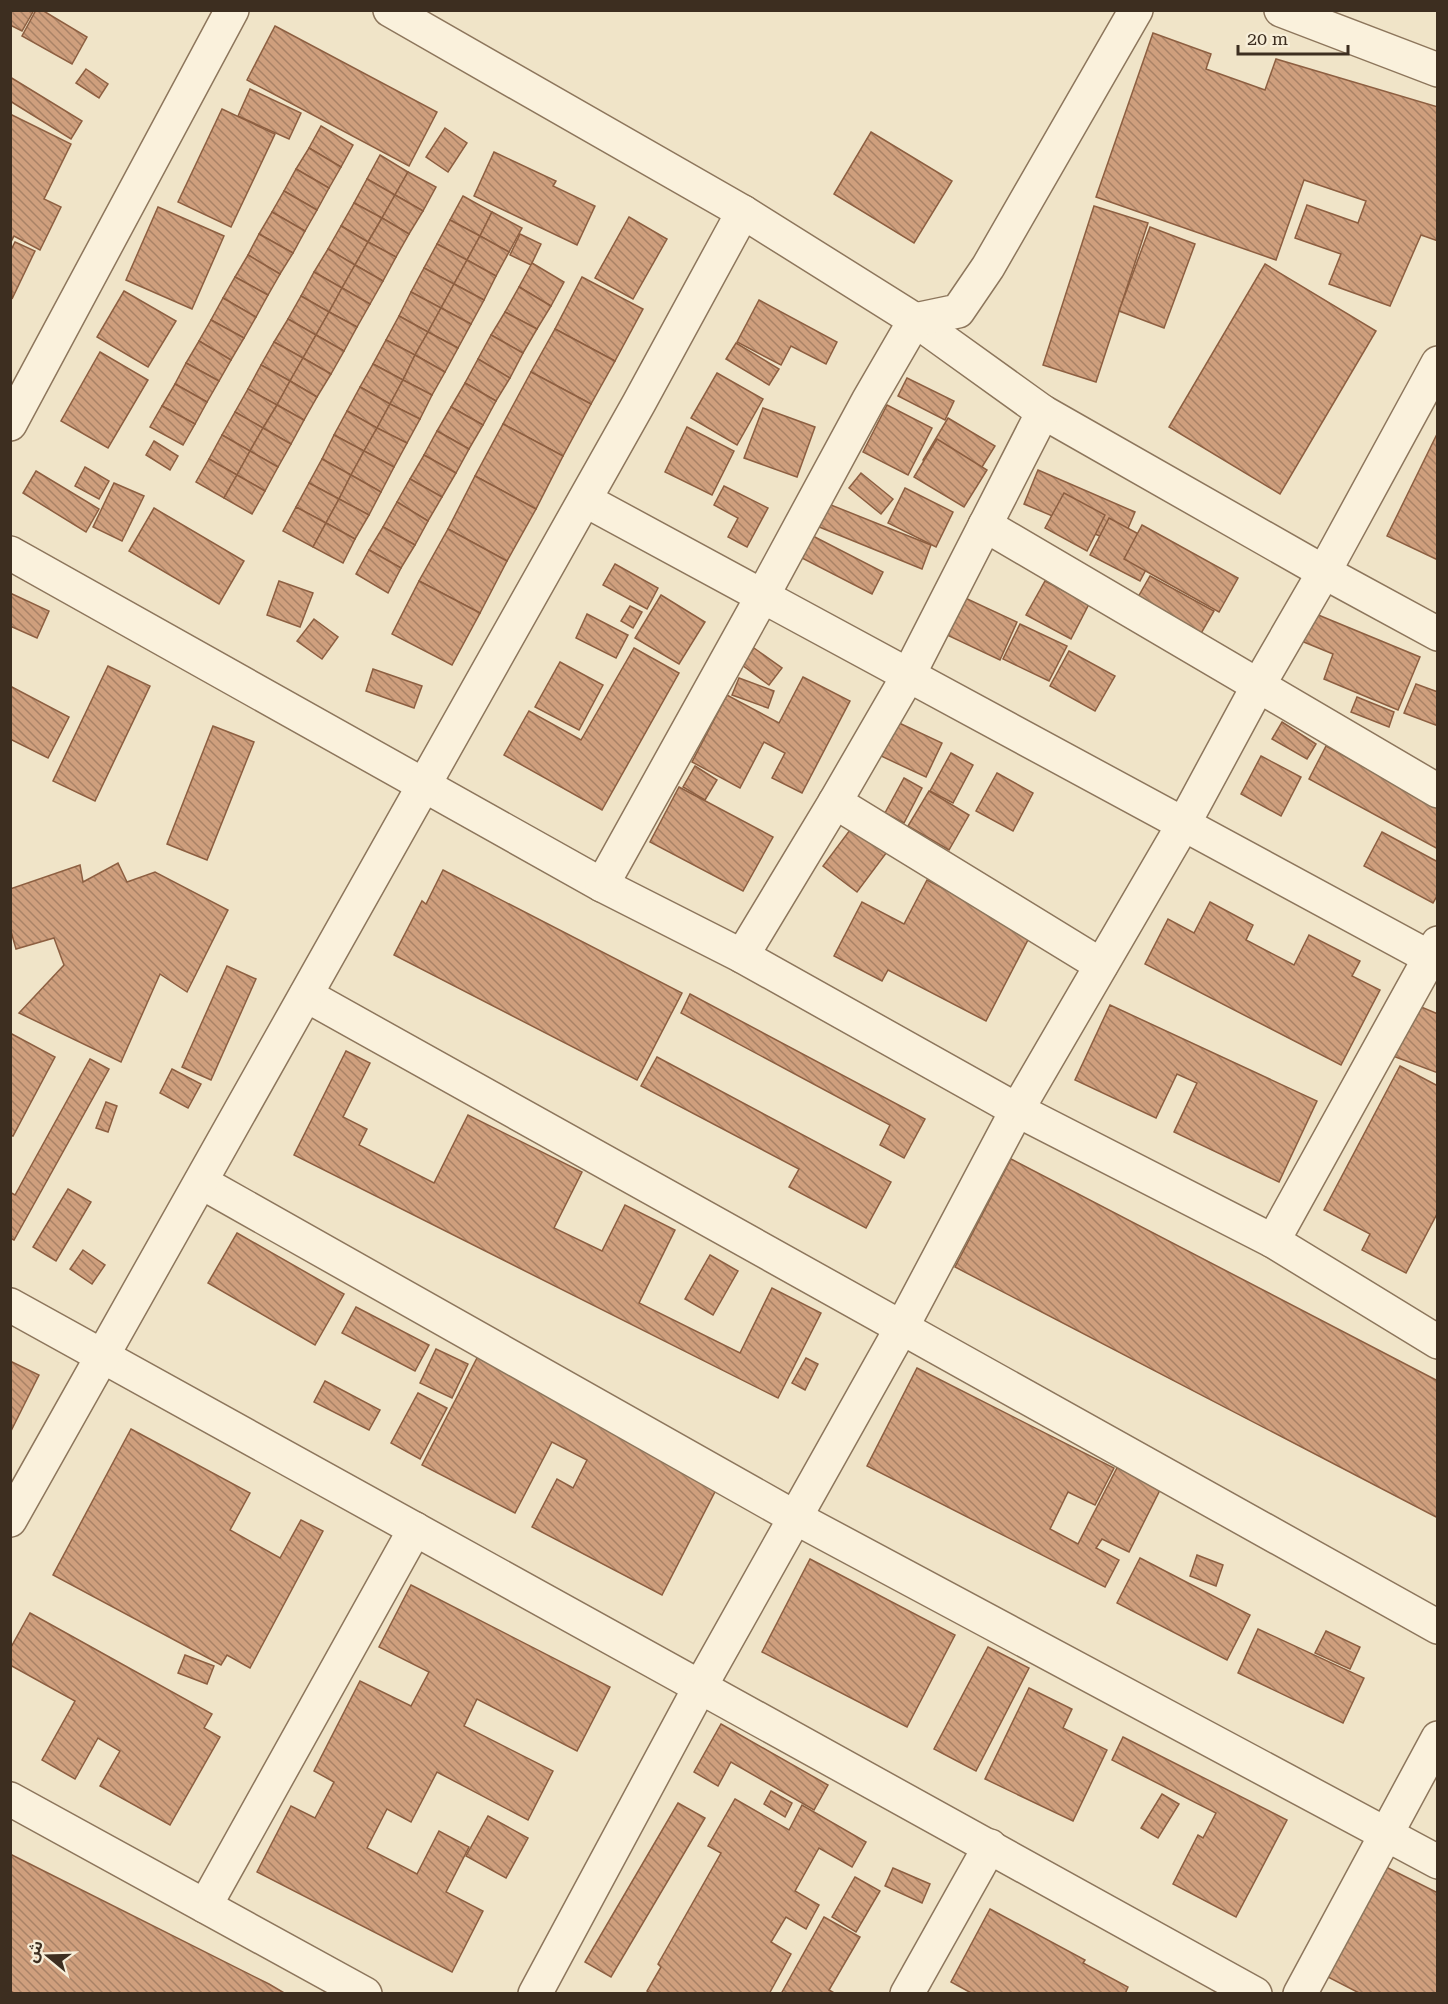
<svg xmlns="http://www.w3.org/2000/svg" width="1448" height="2004" viewBox="0 0 1448 2004" font-family="'Roboto Serif','Noto Sans Arabic',serif">
<style>
.building{fill:url(#building-back-hatch);stroke:#8d5f41;stroke-width:1.5}
.lines{fill:none;stroke-linecap:round;stroke-linejoin:round}
.minor-casing{stroke:#8d765c;stroke-width:36}
.minor{stroke:#faf1dc;stroke-width:33}
</style>
<defs>
<pattern id="building-back-hatch" width="6" height="6" patternUnits="userSpaceOnUse" patternTransform="scale(1.5)"><rect width="6" height="6" fill="#cf9f7d"/><path d="M-1 5l2 2M0 0l6 6M5-1l2 2" fill="none" stroke="#a98266"/></pattern>
</defs>
<rect width="100%" height="100%" fill="#f0e4c8"/>
<g class="building">
<path d="M10,10H34L22,31L10,25Z"/>
<path d="M36,10H42L87,37L72,64L22,36Z"/>
<path d="M275,26L437,112L409,166L247,80Z"/>
<path d="M1153,33L1211,54L1206,69L1265,90L1276,59L1438,107V241L1421,235L1390,306L1329,284L1341,254L1295,238L1307,205L1358,223L1366,201L1304,180L1276,260L1096,197Z"/>
<path d="M86,69L108,84L99,98L76,83Z"/>
<path d="M10,77L82,121L71,139L10,101Z"/>
<path d="M250,89L301,113L289,139L238,116Z"/>
<path d="M222,109L275,134L231,227L178,202Z"/>
<path d="M10,114L71,144L44,199L61,207L40,250L14,236L10,244Z"/>
<path d="M321,126L353,145L341,167L309,148Z"/>
<path d="M445,128L467,143L448,172L426,157Z"/>
<path d="M871,132L952,181L914,243L834,194Z"/>
<path d="M309,148L341,167L329,188L296,169Z"/>
<path d="M494,152L556,181L553,186L595,206L577,245L474,196Z"/>
<path d="M380,155L408,172L395,195L367,179Z"/>
<path d="M296,169L329,188L317,210L284,191Z"/>
<path d="M408,172L436,187L423,211L395,195Z"/>
<path d="M367,179L395,195L382,218L354,203Z"/>
<path d="M284,191L317,210L305,231L272,212Z"/>
<path d="M395,195L423,211L409,234L382,218Z"/>
<path d="M463,196L492,212L480,236L450,220Z"/>
<path d="M354,203L382,218L368,242L341,226Z"/>
<path d="M1094,206L1148,223L1096,382L1043,365Z"/>
<path d="M158,207L224,236L192,309L126,280Z"/>
<path d="M272,212L305,231L293,253L259,234Z"/>
<path d="M492,212L522,228L509,252L480,236Z"/>
<path d="M629,217L667,239L633,299L595,278Z"/>
<path d="M382,218L409,234L396,257L368,242Z"/>
<path d="M450,220L480,236L467,260L437,244Z"/>
<path d="M341,226L368,242L355,265L328,249Z"/>
<path d="M1150,227L1195,244L1164,328L1119,311Z"/>
<path d="M259,234L293,253L280,274L248,255Z"/>
<path d="M520,234L541,244L531,265L510,255Z"/>
<path d="M480,236L509,252L496,276L467,260Z"/>
<path d="M15,242L35,251L12,299L10,252Z"/>
<path d="M368,242L396,257L383,281L355,265Z"/>
<path d="M437,244L467,260L454,284L424,268Z"/>
<path d="M328,249L355,265L342,288L314,272Z"/>
<path d="M248,255L280,274L268,295L235,277Z"/>
<path d="M467,260L496,276L484,300L454,284Z"/>
<path d="M532,263L564,282L551,306L519,287Z"/>
<path d="M1265,264L1376,331L1280,494L1169,427Z"/>
<path d="M355,265L383,281L370,304L342,288Z"/>
<path d="M424,268L454,284L441,308L411,292Z"/>
<path d="M314,272L342,288L329,312L301,296Z"/>
<path d="M235,277L268,295L256,317L223,298Z"/>
<path d="M582,277L643,309L615,361L555,329Z"/>
<path d="M454,284L484,300L471,324L441,308Z"/>
<path d="M519,287L551,306L537,329L505,312Z"/>
<path d="M342,288L370,304L357,327L329,312Z"/>
<path d="M124,291L176,321L148,367L97,337Z"/>
<path d="M411,292L441,308L428,332L399,316Z"/>
<path d="M301,296L329,312L316,335L288,319Z"/>
<path d="M223,298L256,317L244,338L211,320Z"/>
<path d="M759,300L837,342L826,364L791,346L781,365L737,342Z"/>
<path d="M441,308L471,324L458,348L428,332Z"/>
<path d="M329,312L357,327L344,351L316,335Z"/>
<path d="M505,312L537,329L523,353L491,335Z"/>
<path d="M399,316L428,332L415,355L386,340Z"/>
<path d="M288,319L316,335L303,358L274,342Z"/>
<path d="M211,320L244,338L231,360L199,341Z"/>
<path d="M555,329L615,361L591,404L531,372Z"/>
<path d="M428,332L458,348L445,372L415,355Z"/>
<path d="M316,335L344,351L331,374L303,358Z"/>
<path d="M491,335L523,353L510,378L478,359Z"/>
<path d="M386,340L415,355L403,380L373,364Z"/>
<path d="M199,341L231,360L219,381L186,363Z"/>
<path d="M274,342L303,358L290,381L261,365Z"/>
<path d="M736,343L779,369L769,385L726,359Z"/>
<path d="M100,352L148,380L108,448L61,421Z"/>
<path d="M415,355L445,372L432,395L403,380Z"/>
<path d="M303,358L331,374L317,397L290,381Z"/>
<path d="M478,359L510,378L496,401L465,383Z"/>
<path d="M186,363L219,381L207,402L175,384Z"/>
<path d="M373,364L403,380L390,404L360,387Z"/>
<path d="M261,365L290,381L277,405L248,389Z"/>
<path d="M531,372L591,404L563,456L503,424Z"/>
<path d="M717,373L763,399L737,445L691,418Z"/>
<path d="M907,378L954,401L945,420L898,396Z"/>
<path d="M403,380L432,395L420,419L390,404Z"/>
<path d="M290,381L317,397L304,420L277,405Z"/>
<path d="M465,383L496,401L483,425L451,407Z"/>
<path d="M175,384L207,402L195,424L162,406Z"/>
<path d="M360,387L390,404L377,428L347,411Z"/>
<path d="M248,389L277,405L263,428L235,412Z"/>
<path d="M390,404L420,419L407,443L377,428Z"/>
<path d="M277,405L304,420L291,444L263,428Z"/>
<path d="M887,405L932,428L908,475L863,452Z"/>
<path d="M162,406L195,424L183,445L150,427Z"/>
<path d="M451,407L483,425L469,449L437,431Z"/>
<path d="M763,408L815,427L797,477L744,458Z"/>
<path d="M347,411L377,428L364,451L334,435Z"/>
<path d="M235,412L263,428L250,451L222,435Z"/>
<path d="M948,418L995,446L969,488L923,460Z"/>
<path d="M503,424L563,456L536,509L475,476Z"/>
<path d="M687,427L734,451L712,495L665,472Z"/>
<path d="M263,428L291,444L278,467L250,451Z"/>
<path d="M377,428L407,443L394,467L364,451Z"/>
<path d="M437,431L469,449L456,473L424,455Z"/>
<path d="M1438,432V560L1387,536Z"/>
<path d="M222,435L250,451L237,475L209,459Z"/>
<path d="M334,435L364,451L351,475L322,459Z"/>
<path d="M937,439L987,470L964,507L914,477Z"/>
<path d="M154,441L178,456L170,470L146,455Z"/>
<path d="M250,451L278,467L265,491L237,475Z"/>
<path d="M364,451L394,467L381,492L351,475Z"/>
<path d="M424,455L456,473L442,497L410,479Z"/>
<path d="M209,459L237,475L224,498L196,482Z"/>
<path d="M322,459L351,475L339,499L309,483Z"/>
<path d="M85,467L109,481L99,499L75,486Z"/>
<path d="M1038,470L1135,512L1121,545L1024,504Z"/>
<path d="M36,471L99,509L86,532L23,493Z"/>
<path d="M861,473L893,499L881,514L849,488Z"/>
<path d="M237,475L265,491L252,514L224,498Z"/>
<path d="M351,475L381,492L369,515L339,499Z"/>
<path d="M475,476L536,509L507,561L448,529Z"/>
<path d="M410,479L442,497L428,521L397,502Z"/>
<path d="M114,483L144,496L122,541L93,527Z"/>
<path d="M309,483L339,499L326,523L296,507Z"/>
<path d="M724,486L768,508L747,547L728,537L738,518L714,505Z"/>
<path d="M905,488L953,512L936,547L888,523Z"/>
<path d="M1064,493L1105,515L1087,551L1045,528Z"/>
<path d="M339,499L369,515L355,539L326,523Z"/>
<path d="M821,501L931,545L922,569L812,524Z"/>
<path d="M397,502L428,521L415,545L383,527Z"/>
<path d="M296,507L326,523L313,547L283,531Z"/>
<path d="M154,508L244,561L219,604L129,551Z"/>
<path d="M1109,518L1159,545L1140,581L1090,555Z"/>
<path d="M326,523L355,539L343,563L313,547Z"/>
<path d="M1142,525L1238,578L1219,612L1124,559Z"/>
<path d="M383,527L415,545L401,568L369,550Z"/>
<path d="M448,529L507,561L480,613L419,581Z"/>
<path d="M809,534L883,572L872,594L798,556Z"/>
<path d="M369,550L401,568L388,593L356,574Z"/>
<path d="M615,564L658,588L647,609L603,585Z"/>
<path d="M1150,576L1214,611L1196,642L1133,606Z"/>
<path d="M279,581L313,593L300,627L267,615Z"/>
<path d="M419,581L480,613L452,665L392,634Z"/>
<path d="M1045,581L1089,604L1071,639L1026,615Z"/>
<path d="M10,593L49,611L37,638L10,626Z"/>
<path d="M661,595L705,622L679,664L635,638Z"/>
<path d="M963,597L1017,622L1000,660L947,635Z"/>
<path d="M630,606L642,612L633,628L621,621Z"/>
<path d="M1311,612L1420,657L1398,710L1324,679L1333,654L1299,640Z"/>
<path d="M587,614L628,635L616,658L576,638Z"/>
<path d="M314,619L338,637L322,659L297,641Z"/>
<path d="M1020,624L1067,646L1049,681L1003,659Z"/>
<path d="M634,648L679,673L602,810L504,755L529,711L581,740Z"/>
<path d="M754,648L782,668L769,685L742,665Z"/>
<path d="M1069,651L1115,676L1095,711L1050,686Z"/>
<path d="M560,662L603,685L579,730L535,707Z"/>
<path d="M108,666L150,686L95,801L53,781Z"/>
<path d="M373,669L422,686L414,708L366,691Z"/>
<path d="M803,677L850,701L802,793L772,778L785,753L764,742L740,788L692,762L727,695L779,723Z"/>
<path d="M739,678L774,691L768,708L732,695Z"/>
<path d="M1416,684L1438,692V726L1404,713Z"/>
<path d="M10,686L69,717L48,758L10,739Z"/>
<path d="M1357,697L1394,712L1389,727L1351,712Z"/>
<path d="M897,722L942,743L926,777L881,756Z"/>
<path d="M1282,722L1316,744L1307,759L1272,739Z"/>
<path d="M213,726L254,742L207,860L167,844Z"/>
<path d="M1326,746L1438,807V849L1309,779Z"/>
<path d="M951,753L973,765L953,803L930,791Z"/>
<path d="M1261,756L1301,777L1281,816L1241,794Z"/>
<path d="M695,766L717,780L705,800L683,787Z"/>
<path d="M997,773L1033,793L1013,831L976,811Z"/>
<path d="M904,778L922,788L904,823L885,813Z"/>
<path d="M679,787L773,837L743,891L650,842Z"/>
<path d="M929,791L969,815L949,850L908,826Z"/>
<path d="M853,826L887,852L857,892L823,866Z"/>
<path d="M1382,832L1438,862V894L1433,903L1364,866Z"/>
<path d="M118,863L127,882L155,872L228,910L187,992L160,974L121,1062L19,1013L64,965L54,938L16,949L10,928V889L80,865L83,882Z"/>
<path d="M443,870L682,993L637,1080L394,955L422,901L426,904Z"/>
<path d="M927,880L1031,934L986,1021L888,970L882,981L834,956L862,902L904,924Z"/>
<path d="M1210,902L1253,925L1246,940L1294,965L1309,935L1360,961L1352,976L1380,990L1341,1065L1145,964L1168,919L1194,933Z"/>
<path d="M227,966L256,979L211,1080L182,1067Z"/>
<path d="M690,994L925,1119L904,1158L880,1145L890,1125L681,1013Z"/>
<path d="M1414,1004L1438,1014V1073L1393,1056Z"/>
<path d="M1110,1005L1317,1101L1279,1182L1174,1132L1197,1083L1177,1074L1156,1118L1075,1080Z"/>
<path d="M10,1033L55,1057L13,1136L10,1135Z"/>
<path d="M346,1051L370,1063L343,1117L367,1129L359,1145L434,1183L468,1115L582,1172L554,1228L602,1251L625,1205L675,1230L639,1303L740,1353L772,1288L821,1313L778,1398L294,1155Z"/>
<path d="M657,1057L891,1182L866,1228L789,1187L799,1169L641,1086Z"/>
<path d="M90,1059L109,1069L14,1240L10,1238V1192L15,1195Z"/>
<path d="M1400,1066L1438,1086V1212L1406,1273L1362,1250L1370,1234L1324,1210Z"/>
<path d="M172,1069L201,1084L188,1108L160,1093Z"/>
<path d="M106,1102L117,1106L108,1132L96,1128Z"/>
<path d="M1011,1159L1438,1381V1518L955,1267Z"/>
<path d="M68,1189L91,1202L56,1261L33,1247Z"/>
<path d="M237,1233L344,1294L315,1345L208,1283Z"/>
<path d="M83,1250L105,1265L92,1284L70,1269Z"/>
<path d="M710,1255L738,1271L713,1315L685,1299Z"/>
<path d="M356,1307L429,1345L415,1371L342,1333Z"/>
<path d="M436,1349L468,1364L452,1398L420,1383Z"/>
<path d="M478,1356L720,1482L662,1595L532,1527L557,1479L573,1488L587,1460L552,1442L515,1513L422,1465Z"/>
<path d="M806,1358L818,1364L805,1390L792,1383Z"/>
<path d="M10,1361L39,1375L10,1433Z"/>
<path d="M917,1368L1114,1468L1095,1505L1068,1492L1050,1529L1078,1544L1122,1458L1165,1480L1129,1552L1102,1539L1096,1548L1119,1560L1105,1587L867,1466Z"/>
<path d="M325,1381L380,1410L369,1430L314,1402Z"/>
<path d="M418,1393L447,1408L420,1459L391,1443Z"/>
<path d="M131,1429L250,1493L230,1530L280,1558L301,1520L323,1531L250,1668L227,1655L221,1665L53,1575Z"/>
<path d="M1197,1555L1223,1565L1216,1586L1190,1576Z"/>
<path d="M1140,1558L1250,1615L1227,1660L1117,1603Z"/>
<path d="M810,1559L955,1635L907,1727L762,1652Z"/>
<path d="M411,1585L610,1687L577,1751L477,1699L464,1726L553,1771L528,1820L437,1772L411,1822L387,1809L367,1848L417,1874L439,1831L469,1847L446,1892L483,1911L452,1972L257,1872L291,1806L315,1818L334,1782L314,1771L360,1681L411,1706L429,1672L379,1647Z"/>
<path d="M30,1613L212,1714L204,1728L220,1737L170,1825L100,1786L120,1751L98,1738L75,1779L42,1760L75,1701L10,1665V1649Z"/>
<path d="M1258,1629L1364,1678L1343,1723L1238,1673Z"/>
<path d="M1326,1631L1360,1647L1350,1669L1315,1653Z"/>
<path d="M988,1647L1029,1668L976,1771L934,1749Z"/>
<path d="M185,1655L214,1666L207,1684L178,1673Z"/>
<path d="M1029,1688L1072,1709L1063,1728L1107,1750L1073,1821L985,1779Z"/>
<path d="M721,1724L828,1785L814,1810L731,1762L718,1786L694,1772Z"/>
<path d="M1123,1737L1287,1820L1236,1917L1173,1884L1198,1835L1203,1838L1216,1813L1112,1760Z"/>
<path d="M771,1791L792,1803L785,1817L764,1804Z"/>
<path d="M1162,1794L1179,1804L1158,1838L1141,1828Z"/>
<path d="M735,1799L789,1830L802,1805L866,1842L852,1867L819,1848L795,1891L819,1905L806,1929L786,1917L771,1942L791,1954L769,1994H651L647,1991L661,1967L658,1964L721,1853L708,1846Z"/>
<path d="M678,1803L705,1818L611,1977L585,1962Z"/>
<path d="M488,1816L528,1838L506,1878L466,1856Z"/>
<path d="M10,1854L269,1984L286,1994H16L10,1991Z"/>
<path d="M1382,1865L1438,1893V1994H1361L1326,1976Z"/>
<path d="M893,1868L930,1884L922,1903L885,1886Z"/>
<path d="M855,1877L880,1891L856,1932L832,1917Z"/>
<path d="M990,1909L1085,1960L1083,1963L1128,1987L1125,1994H973L951,1982Z"/>
<path d="M824,1917L860,1937L829,1990L836,1994H781Z"/>
</g>
<g class="lines">
<g class="minor-casing">
<g id="minor">
<path d="M390,10L743,212L915,320L1043,412L1324,572L1438,634"/>
<path d="M1281,10L1438,70"/>
<path d="M10,424L232,10"/>
<path d="M585,500L1438,962"/>
<path d="M985,525L1438,791"/>
<path d="M10,553L602,885L742,956L1017,1110L1273,1241L1438,1342"/>
<path d="M835,802L1101,965"/>
<path d="M602,885L762,597L868,401L915,320L958,311L988,267L1136,10"/>
<path d="M742,956L835,802L908,676L1043,412"/>
<path d="M306,995L1438,1627"/>
<path d="M201,1182L796,1518L1438,1862"/>
<path d="M1273,1241L1438,943"/>
<path d="M10,1305L1255,1994"/>
<path d="M10,1520L639,403L743,212"/>
<path d="M10,1799L365,1994"/>
<path d="M205,1906L415,1529"/>
<path d="M535,1994L700,1687L902,1327L1017,1110L1183,825L1258,686L1324,572L1438,363"/>
<path d="M907,1994L990,1846"/>
<path d="M1300,1994L1438,1738"/>
</g>
</g>
<use href="#minor" class="minor"/>
</g>
<rect width="1448" height="2004" fill="none" stroke="#3d2e20" stroke-width="24"/>
<g transform="translate(48 1956) rotate(289)" stroke="#f7eed8" stroke-width="4.5" paint-order="stroke">
<path d="M0-4.5L10 22L0 15L-10 22Z" fill="#3d2e20"/>
<text y="-9" font-size="16" font-weight="bold" text-anchor="middle" fill="#3d2e20">ش</text>
</g>
<path d="M1238 45v9h110v-9" fill="none" stroke="#3d2e20" stroke-width="3"/>
<text x="1247" y="45" font-size="18" fill="#3d2e20" stroke="#f7eed8" stroke-width="4.5" paint-order="stroke">20 m</text>
</svg>
